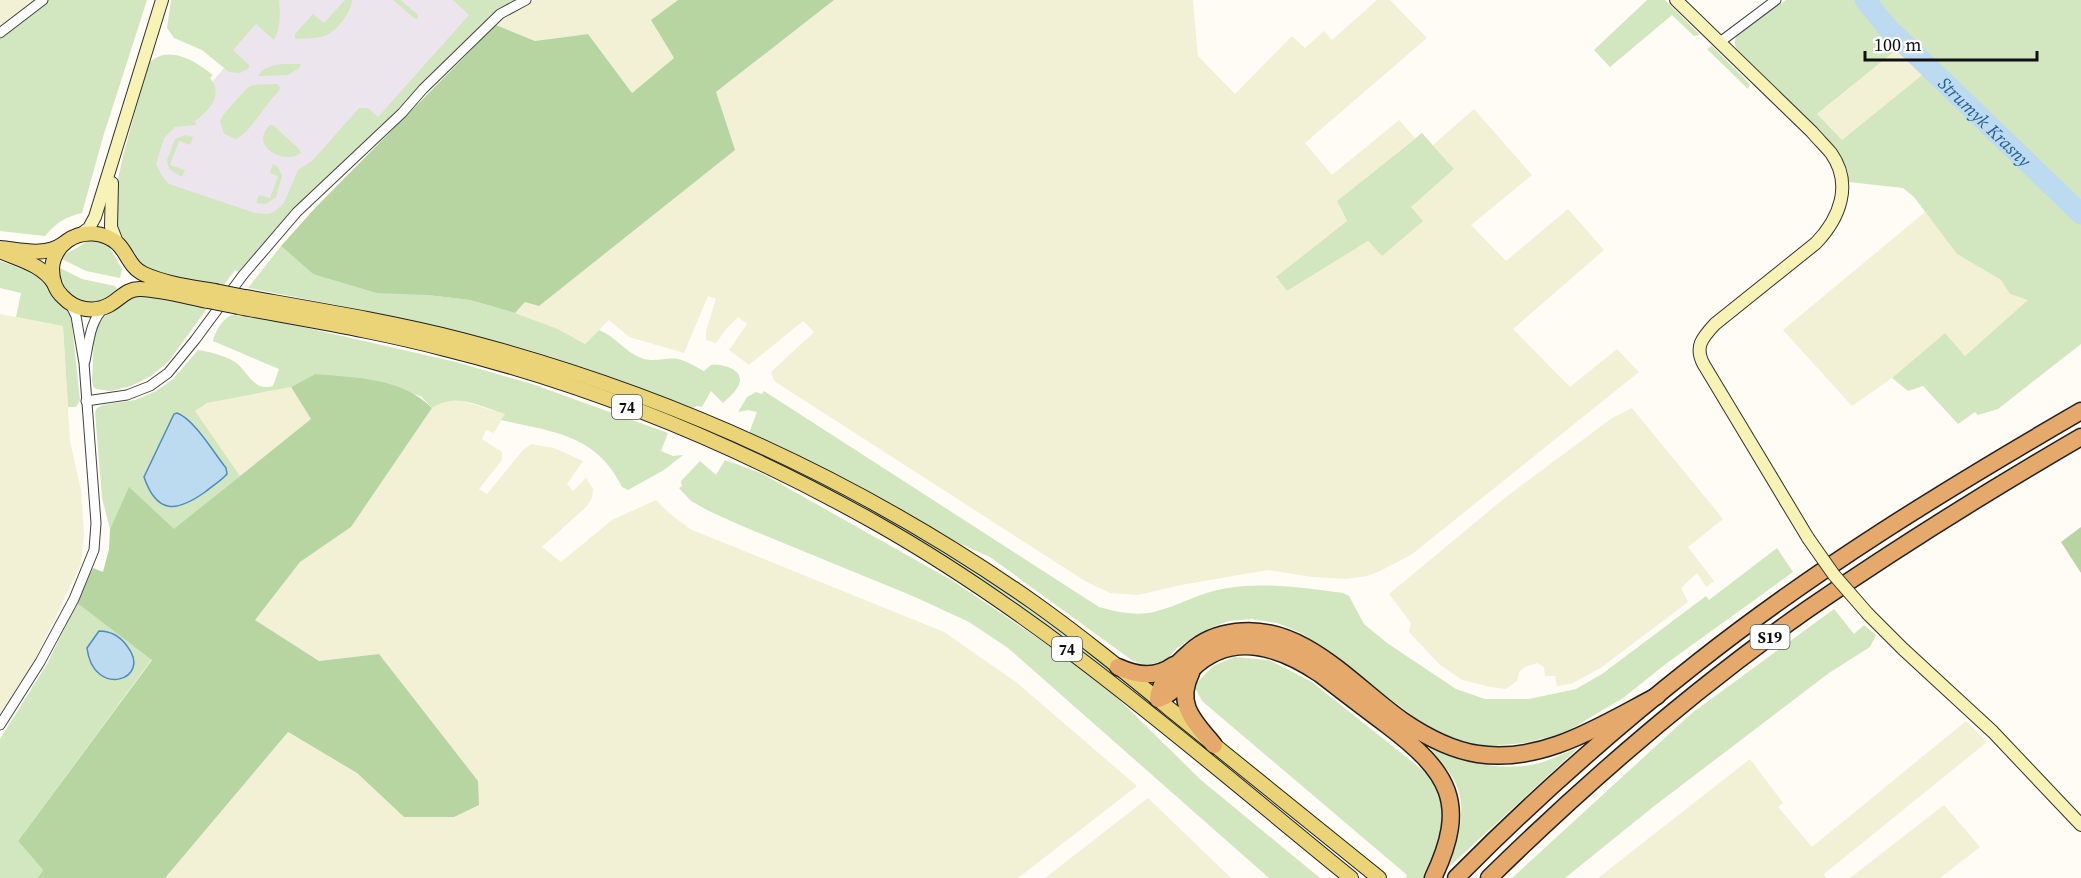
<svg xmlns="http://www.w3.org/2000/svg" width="2081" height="878" viewBox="0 0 2081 878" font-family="'Source Serif 4',serif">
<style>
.industrial{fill:#ede5ed}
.farmland{fill:#f2f1d6}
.green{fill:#d2e6c0}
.forest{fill:#b6d5a1}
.water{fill:#bddbf0;stroke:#4c8cc0;stroke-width:1.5}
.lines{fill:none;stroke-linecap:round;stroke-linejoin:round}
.river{stroke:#bddbf0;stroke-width:21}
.street-casing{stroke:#434343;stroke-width:11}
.secondary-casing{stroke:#323232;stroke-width:14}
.primary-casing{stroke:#212121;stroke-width:16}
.highway-casing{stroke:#212121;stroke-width:19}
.street{stroke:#fff;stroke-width:9}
.secondary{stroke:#f7f3b6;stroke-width:12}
.primary{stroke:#ead477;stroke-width:14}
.highway{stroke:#e5a96b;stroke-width:16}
.secondary-bridge-casing{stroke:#323232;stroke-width:14;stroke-linecap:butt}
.primary-bridge-casing{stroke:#212121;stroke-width:16;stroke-linecap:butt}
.secondary-bridge{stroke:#f7f3b6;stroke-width:12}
.primary-bridge{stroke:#ead477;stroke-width:14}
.labels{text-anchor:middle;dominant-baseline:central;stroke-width:6;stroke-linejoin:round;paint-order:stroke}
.shield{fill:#fff;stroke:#585858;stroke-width:1.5}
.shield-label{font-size:15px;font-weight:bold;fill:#101010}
.water-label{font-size:18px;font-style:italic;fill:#255f95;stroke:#fff}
</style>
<rect width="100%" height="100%" fill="#fefcf4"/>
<path class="industrial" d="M254,0H510L267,234L153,195L148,122L209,85L220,73L232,58L228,50Z"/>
<g class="farmland">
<path d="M0,0H35L0,27Z"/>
<path d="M535,0H678L651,20L674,58L632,93L588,34L535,41L496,25L503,17Z"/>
<path d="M834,0H1193L1198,56L1235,94L1292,36L1305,48L1324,31L1332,40L1377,0H1390L1427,38L1305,143L1332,175L1399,120L1415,138L1337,201L1347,221L1276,278L1287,291L1368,241L1382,256L1422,221L1411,207L1454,169L1433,145L1474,109L1532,175L1471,225L1506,261L1568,209L1604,250L1513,329L1570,387L1617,349L1639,372L1411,555L1380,571L1367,576L1346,579L1312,577L1268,570L1181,585L1138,595L1110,593L1085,581L774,381L771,372L814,332L803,321L749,365L729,350L747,324L738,317L726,329L716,343L706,340V331L716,299L708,296L684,353L629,337L609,320L585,344L558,329L515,313L716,92Z"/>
<path d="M1901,46L1926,72L1842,141L1816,115Z"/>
<path d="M1925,212L1957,254L2001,280L2010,294L2029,300L1965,356L1944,334L1892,378L1852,406L1783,330Z"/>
<path d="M0,314L63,326L70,441L81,490L84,535L81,564L35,659L0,715Z"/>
<path d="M291,387L311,419L240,476L194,411L207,403Z"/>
<path d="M443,401H462L505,414L494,433L486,430L482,439L502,452V460L479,489L487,494L523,450L531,444L554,448L583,461L567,484L573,491L586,478L593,489L592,498L587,506L542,547L561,562L612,520L656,500L669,513L690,529L944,632L1016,682L1137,786L1018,878H165L287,732L357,773L404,817L379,654L319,661L254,620L300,562L351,527L432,408Z"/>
<path d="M1632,408L1723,519L1688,547L1714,581L1706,587L1697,573L1681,588L1688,602L1602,667L1571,684L1557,686L1555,676H1545L1544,667L1537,663L1525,667L1519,672L1517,681L1506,689L1491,687L1462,680L1439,664L1409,632L1411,623L1389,594L1506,497L1612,418Z"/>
<path d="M1966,721L1987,742L1824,874L1826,878H1598L1750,759L1783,803L1778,807L1812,847Z"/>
<path d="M1148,798L1231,878H1045Z"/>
<path d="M1944,805L1980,847L1940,878H1850Z"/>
</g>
<g class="green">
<path d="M49,0H147L103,137L82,213C65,217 56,223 45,236L0,231V38Z"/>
<path d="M171,0H279C280,15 281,27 274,40L256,24L233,50L249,65V68L240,73L229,72L202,50L174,38L167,28Z"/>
<path d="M345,0H352C351,12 336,33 324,36C315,39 304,38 295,39V34L313,14L324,23Z"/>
<path d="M393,0H401L418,15V18L415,19Z"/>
<path d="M453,0H515L492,16L277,229L238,272L235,270L223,286L176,278L147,270L139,265L128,245L119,236L115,224L117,184L123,156L148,64C167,43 196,61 213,75L210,78C224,94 209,111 195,121L196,125L175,127L164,138L156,164L162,176L169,184L255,213L268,214L274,212L284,203L298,170L313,160L359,108H368L378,117L469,15Z"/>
<path d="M1647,0H1665L1700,35L1694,36L1672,15L1610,67L1594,50Z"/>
<path d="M1786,0H1861L1901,46L1817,114L1842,140L1926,72L2081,221V344L1998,409L1978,415L1975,412L1958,424L1923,386L1908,391L1892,378L1945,333L1965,356L2028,300L2010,294L2001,280L1957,254L1914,197L1903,188L1849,182L1844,163L1835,147L1740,54C1738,50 1734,47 1735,41C1735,29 1775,7 1786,0Z"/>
<path d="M1867,0H2081V212L1888,26Z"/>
<path d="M1712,46L1750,84L1748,89L1707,49Z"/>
<path d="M301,64L299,68L288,75L258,76C266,62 286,64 301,64Z"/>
<path d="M277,84L280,87L279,91C266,103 250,133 236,139L224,134L220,121L223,115L247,88L253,85Z"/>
<path d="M270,125H273L299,149L301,153C287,165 247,148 270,125Z"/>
<path d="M1422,133L1454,169L1411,207L1423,221L1382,256L1368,241L1287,291L1276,277L1347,221L1337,201Z"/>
<path d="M186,135L193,137L190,145L179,141L170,165L185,170L182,177L169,169L167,160L175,139Z"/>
<path d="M273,164L278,167L282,176L276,197L266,204L256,203L259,195L270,198L278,176L270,173Z"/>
<path d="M91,238L107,243L122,269L120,278L86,271L62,259L63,255L77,248Z"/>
<path d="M281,246L313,274L427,295L470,300L515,313L558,329L585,344L599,330C615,336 625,352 641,358C654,363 666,357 678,359C687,361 696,367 704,371L711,365C721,363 745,369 739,384C737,391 728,398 723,403L711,391L702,407L697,406L693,408C650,392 607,375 564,361C461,328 354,308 248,288Z"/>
<path d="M0,261L37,274L45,280L54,297L71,316L80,400L76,407H68L63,326L16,317L21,293L0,288Z"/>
<path d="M60,268L82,279L115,286L117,289C102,307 70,309 60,284C59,279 59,273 58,269Z"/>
<path d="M144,295L208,307L169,361L151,376L131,386L111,391L96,389L93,386L92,380C94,363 91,337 100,322C104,315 112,310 118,306C127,299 133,296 144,295Z"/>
<path d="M231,315L259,317L456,362L532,384L668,433L661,451L673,456L683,455L664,470L628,490L622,487C596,434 552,432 501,420L505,414C480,406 455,392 432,408L421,396L315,374L291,387L207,403L195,411L240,476L174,530L129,488L110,529L102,498L95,412L97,408L103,405L135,400L156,391L173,379L198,350C210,352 224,355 235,362C248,371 253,392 273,386L279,369L213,341C215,331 222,320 231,315Z"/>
<path d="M764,391L1099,607C1117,612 1135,616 1154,612C1179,606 1202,591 1228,588C1266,582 1304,588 1343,593L1349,596L1364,624L1387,643L1456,689L1485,699H1529L1576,689L1602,674L1706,596L1709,600L1777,548L1793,572L1667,663L1623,698L1564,733L1525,743L1487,746L1466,742L1440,733L1417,719L1303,634L1277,623L1251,619L1229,621L1210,628L1192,638L1177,648L1166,661L1145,665L1133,661L990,557L954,541L833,473L749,433L757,412L748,410L738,412L747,397L756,392L762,394Z"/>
<path d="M721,434C778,462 836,489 891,520C981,570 1063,630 1143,693L1142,695L1000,591L717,439Z"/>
<path d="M725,460L761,473L953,581L1097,678L1201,780L1320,878H1269L1008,648L969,622L915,597L742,526L709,511L691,501L679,488L682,486L681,481L700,461L716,475Z"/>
<path d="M77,603L152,659L18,841L43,870L38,878H0V739L47,664Z"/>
<path d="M1834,609L1854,634L1864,625L1876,635L1870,647L1829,673L1653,807L1565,878H1512L1692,713Z"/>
<path d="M1234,657L1269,660L1312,682L1430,776L1441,801L1442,836L1425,878H1406L1407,875L1202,701L1194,686L1213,666Z"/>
<path d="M1428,746C1465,762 1503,774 1543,762C1555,758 1566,752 1578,748L1449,867C1458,840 1469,807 1454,780C1447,768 1437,757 1428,746Z"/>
</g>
<g class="forest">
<path d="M678,0H834L716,92L735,150L539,306L525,302L515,313L470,300L427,295L377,293L313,274L281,246L316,207L496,25L535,41L588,34L632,93L674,58L651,20Z"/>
<path d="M315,374C356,378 401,377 432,408L351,527L300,562L255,620L319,661L379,654L478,781L479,805L454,817H404L357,773L288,732L165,878H38L43,870L18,841L152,660L77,603L93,568L103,572L109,549L110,529L129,487L174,529L311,419L291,387Z"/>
<path d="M2081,527V573L2061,542Z"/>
</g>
<g class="water">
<path d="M177,413C194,419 214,453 226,468L227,474C221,481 212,486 205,492C177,512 157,515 144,477L174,414Z"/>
<path d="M99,631C111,631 120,636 127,646C154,680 93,699 87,648Z"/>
</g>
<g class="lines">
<path class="river" id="s1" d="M1865,0L1887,27L2081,214"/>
<g class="street-casing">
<g id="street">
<path d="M0,33L43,0"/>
<path d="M1720,42L1776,0"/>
<path d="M85,361C89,342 90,320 105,307"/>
<path d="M86,401L127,395L150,386L168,373L195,340L243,275L297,212L402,113L423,89L500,14L526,0"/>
<path d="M0,725L40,662L74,599L94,550L96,523L84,363L76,316L70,304"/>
</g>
</g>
<g class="secondary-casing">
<g id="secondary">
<path d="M1676,0L1812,132C1818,139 1825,146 1831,153C1853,184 1840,218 1816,243L1715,324C1702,338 1694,347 1704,365L1808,538"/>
<path d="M112,183L111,227L118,245"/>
<path d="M81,234L89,228L95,217L162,0"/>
<path d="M1868,614L1903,649L1993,732L2081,825"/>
</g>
</g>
<g class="primary-casing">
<g id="primary">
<path d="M0,248C21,250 45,257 63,244"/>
<path d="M2,252C21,260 42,265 54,283"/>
<path d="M245,297C318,310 391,322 462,340C666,393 860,481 1033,602C1081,636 1126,673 1171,710C1241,766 1310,822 1379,878"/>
<path d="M208,301C187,297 163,290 141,289C127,288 120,299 109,305C94,313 75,310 63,297C55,290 52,279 52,268C53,257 59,247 67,241C82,230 104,231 118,244C128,254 130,268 144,274C166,284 192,287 215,291"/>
<path d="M238,307C307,320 377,331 445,349C595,386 741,447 876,523C1048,620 1198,754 1351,878"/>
</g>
</g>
<g class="highway-casing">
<g id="highway">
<path d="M1118,667C1138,676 1156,678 1174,665"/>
<path d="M1191,673C1175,705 1195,722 1214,745"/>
<path d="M1433,878C1469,803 1449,772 1387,725C1364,708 1342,691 1320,674C1280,647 1232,630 1192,669C1181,680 1173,695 1158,699C1160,680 1176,664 1190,652C1203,640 1219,634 1236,632C1303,623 1353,686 1403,721C1425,736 1451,750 1478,754C1543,764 1601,725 1657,696"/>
<path d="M1456,878C1532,801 1612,730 1697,663C1817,568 1948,488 2081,411"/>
<path d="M1489,878C1588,781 1694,689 1808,609C1897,548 1988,491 2081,437"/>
</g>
</g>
<use href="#street" class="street"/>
<use href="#secondary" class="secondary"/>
<use href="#primary" class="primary"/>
<use href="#highway" class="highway"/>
<g class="secondary-bridge-casing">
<path id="secondary-bridge" d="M1808,538L1834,575L1868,614"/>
</g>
<g class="primary-bridge-casing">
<g id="primary-bridge">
<path d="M215,291L245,297"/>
<path d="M208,301L238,307"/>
</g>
</g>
<use href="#secondary-bridge" class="secondary-bridge"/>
<use href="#primary-bridge" class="primary-bridge"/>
</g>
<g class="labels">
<g class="shield">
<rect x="612" y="395" width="30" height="24" rx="4.5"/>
<rect x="1750.5" y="625" width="39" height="24" rx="4.5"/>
<rect x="1052" y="637" width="30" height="24" rx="4.5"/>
</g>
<g class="shield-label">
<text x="627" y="407">74</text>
<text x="1770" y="637">S19</text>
<text x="1067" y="649">74</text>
</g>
<g class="water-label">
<text stroke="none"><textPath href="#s1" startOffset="171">Strumyk Krasny</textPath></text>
</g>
</g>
<path d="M1865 51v9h172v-9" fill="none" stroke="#101010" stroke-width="3"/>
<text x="1874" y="51" font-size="18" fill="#101010" stroke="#ffffff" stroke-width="4.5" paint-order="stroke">100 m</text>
</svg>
